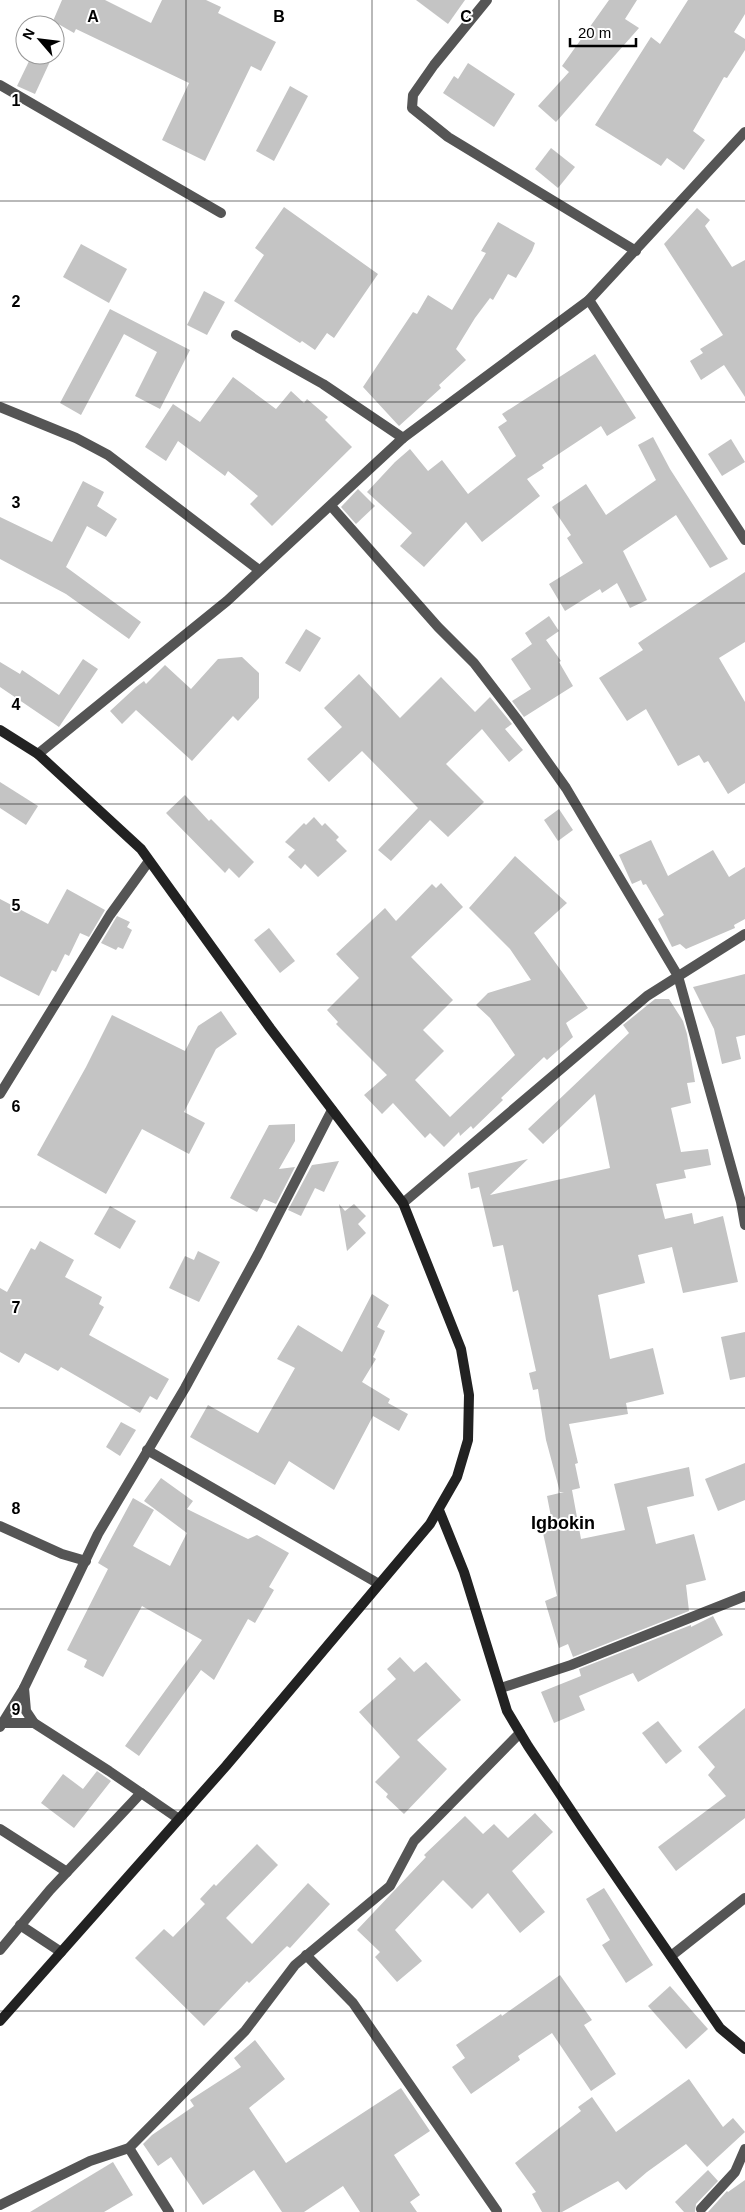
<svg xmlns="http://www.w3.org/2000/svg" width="745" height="2212" viewBox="0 0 745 2212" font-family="Helvetica,sans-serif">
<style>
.building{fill:#c4c4c4}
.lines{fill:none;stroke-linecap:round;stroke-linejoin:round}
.lane{stroke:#555;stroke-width:10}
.street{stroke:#555;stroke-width:10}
.secondary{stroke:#222;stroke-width:10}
.grid{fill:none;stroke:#000;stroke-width:1;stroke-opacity:0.55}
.labels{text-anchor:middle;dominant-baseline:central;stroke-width:4;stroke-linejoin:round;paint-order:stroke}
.quarter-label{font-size:18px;font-weight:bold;fill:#000;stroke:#fff}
.grid-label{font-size:16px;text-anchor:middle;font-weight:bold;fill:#000;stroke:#fff;stroke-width:4;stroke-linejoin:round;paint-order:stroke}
</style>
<rect width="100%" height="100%" fill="#fff"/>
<g class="building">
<path d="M62,0H105L151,23L162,0H206L221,7L218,13L276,42L261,71L251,66L205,161L162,140L189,83L76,29L74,33L53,21Z"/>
<path d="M416,0H465L448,24Z"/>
<path d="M609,0H637L625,19L639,28L556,122L538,106L569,72L562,66Z"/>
<path d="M688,0H745V14L734,32L745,39V50L727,78L724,77L693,131L705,140L684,170L667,158L661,166L595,125L651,37L660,44Z"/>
<path d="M32,55H53L35,94L17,86Z"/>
<path d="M468,63L515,94L494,127L443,93L454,76L458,79Z"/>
<path d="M290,86L308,96L274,161L256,151Z"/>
<path d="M551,148L575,167L558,188L535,169Z"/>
<path d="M284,207L378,274L334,338L327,333L315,350L302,341L300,343L234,301L264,255L255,248Z"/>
<path d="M697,208L710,220L705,226L732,267L745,260V397L724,365L701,380L690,361L703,353L700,349L723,335L664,244Z"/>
<path d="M498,222L535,243L532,251L516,278L508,274L493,300L490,298L475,318L456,349L466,360L439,385L441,388L399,426L363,387L413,312L417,314L428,295L452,310L486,253L481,251Z"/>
<path d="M81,244L127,269L109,303L63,277Z"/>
<path d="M204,291L225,302L207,335L187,325Z"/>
<path d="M110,309L190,350L160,409L135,396L157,352L124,334L81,415L60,403Z"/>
<path d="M595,354L636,418L607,436L601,426L542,465L544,468L527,479L540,496L482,542L466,522L424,567L400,546L412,533L367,492L395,462L410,449L428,471L442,460L468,494L516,456L498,427L507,421L502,414Z"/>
<path d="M233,377L276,409L291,391L304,403L307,399L328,417L325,420L352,447L272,526L250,504L258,496L228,471L225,476L178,441L166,461L145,447L173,404L200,422Z"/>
<path d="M653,437L670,469L728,559L710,568L676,515L623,551L647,600L630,608L617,583L602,593L600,589L565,611L549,584L583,563L567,538L571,535L552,507L586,484L606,515L656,480L638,445Z"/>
<path d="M731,439L745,462L722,476L708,454Z"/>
<path d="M83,481L104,492L97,506L117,519L106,537L87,526L66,567L141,622L129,639L66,594L0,559V517L52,542Z"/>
<path d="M358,489L375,506L356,524L341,507Z"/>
<path d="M745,572V642L719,658L745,702V783L728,794L708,761L704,763L699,755L678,766L646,709L627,721L599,678L643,650L638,643Z"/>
<path d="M549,616L559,631L546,640L561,661L559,662L573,686L524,717L512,701L531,689L511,659L532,644L525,633Z"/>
<path d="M306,629L321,638L300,672L285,663Z"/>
<path d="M242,657L259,673V698L238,721L233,716L192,761L136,710L122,724L110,711L136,687L144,681L146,684L165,665L191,689L218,659Z"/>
<path d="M83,659L98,669L59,727L0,687V662L20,674L22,670L59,695Z"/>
<path d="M359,674L400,718L441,677L475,712L490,697L512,724L505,729L523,750L509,762L482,729L446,764L484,802L448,837L430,820L391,861L378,850L418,808L362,751L329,782L307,759L342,727L324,708Z"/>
<path d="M0,782L38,806L26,825L0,808Z"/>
<path d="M185,795L209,821L211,819L254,862L239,878L229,868L225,873L166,813Z"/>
<path d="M559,809L573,830L558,841L544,820Z"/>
<path d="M314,817L322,826L325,823L339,837L336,840L347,851L318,877L305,864L301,869L288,857L295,850L285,842L304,823L306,825Z"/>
<path d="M651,840L668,876L713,850L729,877L745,867V919L734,925L735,928L686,949L680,944L672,947L658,919L664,915L646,884L643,885L641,880L632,884L619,855Z"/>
<path d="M515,856L567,903L534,933L588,1008L566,1023L573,1037L547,1060L544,1057L501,1098L503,1100L473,1129L471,1126L460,1136L459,1132L444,1147L430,1133L425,1138L393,1103L382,1114L364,1095L387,1075L336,1024L338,1022L327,1010L359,978L336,954L385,908L396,921L432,884L436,888L441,883L463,907L411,957L453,1000L423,1030L444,1051L415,1080L450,1117L515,1055L490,1018L476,1005L488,993L531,980L510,949L469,908Z"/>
<path d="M67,889L105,910L89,937L80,933L69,956L65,954L56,972L52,970L39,996L0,976V899L48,924Z"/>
<path d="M117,916L130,922L127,927L132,930L123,949L118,947L116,950L101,943Z"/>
<path d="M269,928L295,961L280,973L254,940Z"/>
<path d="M745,974V1035L736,1037L741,1059L722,1064L714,1029L693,987Z"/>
<path d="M655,999H669L683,1021L687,1034L695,1082L687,1083L691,1103L671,1108L681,1152L708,1149L711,1165L684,1170L686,1178L656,1184L665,1219L692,1213L694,1224L723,1216L738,1282L683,1293L672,1247L638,1255L645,1283L598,1295L610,1359L653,1348L664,1394L626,1403L628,1414L569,1424L578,1463L575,1464L580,1488L572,1490L581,1539L625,1530L614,1484L689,1467L694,1496L647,1507L656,1544L694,1534L706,1580L686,1585L689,1611L573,1657L568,1644L559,1648L545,1601L557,1596L541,1524L552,1522L547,1496L564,1492H560L546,1440L538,1389L533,1390L529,1373L536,1371L518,1290L513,1292L503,1245L493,1247L479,1187L471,1189L468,1173L528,1159L490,1195L610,1168L595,1094L543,1144L528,1129L629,1033L623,1025Z"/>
<path d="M221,1011L237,1034L216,1049L184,1112L205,1123L189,1154L142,1129L106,1194L37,1155L86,1067L112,1015L185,1051L198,1026Z"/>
<path d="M295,1124V1141L279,1169L295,1167L276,1204L264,1199L257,1212L230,1198L269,1125Z"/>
<path d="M339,1161L324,1192L315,1188L301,1216L288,1210L312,1165Z"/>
<path d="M339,1204L345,1211L354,1204L366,1216L358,1224L366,1233L347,1251Z"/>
<path d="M110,1206L136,1221L120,1249L94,1234Z"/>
<path d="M40,1241L74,1260L65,1277L102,1297L99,1304L104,1307L89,1335L169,1379L157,1400L150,1396L140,1413L61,1367L58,1371L25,1353L19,1363L0,1352V1288L7,1292L31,1248L35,1250Z"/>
<path d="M198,1251L220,1262L199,1302L169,1288L185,1256L194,1260Z"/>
<path d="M372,1294L389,1305L377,1327L385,1331L373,1357L376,1359L362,1382L390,1399L388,1403L408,1414L399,1431L373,1416L334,1490L289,1461L275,1485L190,1437L208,1405L258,1433L295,1368L277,1359L298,1325L342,1352Z"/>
<path d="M745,1332V1377L730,1380L721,1337Z"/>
<path d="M121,1422L136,1430L120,1456L106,1447Z"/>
<path d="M745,1463V1500L718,1511L705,1479Z"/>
<path d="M161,1478L193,1501L187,1509L248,1539L257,1535L289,1553L269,1587L274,1590L255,1623L248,1619L214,1680L201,1670L139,1756L125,1746L202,1640L142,1606L103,1677L84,1667L87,1660L67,1650L108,1569L98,1563L133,1498L154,1510L133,1546L170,1566L187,1533L144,1501Z"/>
<path d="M713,1616L723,1635L638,1682L633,1673L579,1696L585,1710L554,1723L541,1692L581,1676L579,1669L691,1625V1627Z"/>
<path d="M400,1657L414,1672L426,1662L461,1700L417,1740L447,1769L404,1814L386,1797L388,1794L375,1782L400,1757L359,1712L396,1679L387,1669Z"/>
<path d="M745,1708V1818L676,1871L658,1847L726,1796L708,1775L715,1767L698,1747Z"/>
<path d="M658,1721L682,1751L666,1764L642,1733Z"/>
<path d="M97,1771L111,1781L74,1828L41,1803L63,1774L83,1789Z"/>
<path d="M535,1813L553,1832L512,1871L545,1912L520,1933L488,1893L472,1909L443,1880L395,1930L422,1961L397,1982L375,1957L380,1952L357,1930L426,1857L424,1855L465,1816L483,1834L494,1824L508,1838Z"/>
<path d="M257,1844L278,1865L226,1918L252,1944L308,1883L330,1904L290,1948L287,1946L249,1983L247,1981L204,2026L135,1958L164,1929L173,1937L205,1904L200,1899L214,1884L216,1886Z"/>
<path d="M604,1888L653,1965L626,1983L602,1945L610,1940L586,1899Z"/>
<path d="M560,1975L592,2020L584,2025L616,2074L591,2091L552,2033L518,2056L520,2060L471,2094L452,2067L465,2058L456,2045L501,2014L502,2016Z"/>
<path d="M670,1986L708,2029L686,2049L648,2006Z"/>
<path d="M255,2040L285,2079L249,2108L286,2163L401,2088L430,2131L394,2155L420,2195L410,2202L417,2212H360L343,2186L304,2212H282L254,2170L203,2205L171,2157L158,2166L143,2144L152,2135L194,2106L190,2100L241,2067L234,2058Z"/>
<path d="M689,2079L723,2127L733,2118L745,2132L707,2167L686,2144L647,2172L626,2190L618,2181L562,2212H542L532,2194L536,2192L515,2163L581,2111L578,2107L592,2097L616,2132Z"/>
<path d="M113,2162L133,2195L104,2212H30Z"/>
<path d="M708,2170L718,2181L696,2204L695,2212H684L675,2202Z"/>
<path d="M745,2180V2212H708L727,2191L728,2192Z"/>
</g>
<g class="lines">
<g class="lane">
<path d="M2,1723H34"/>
<path d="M0,1727L24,1688"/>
<path d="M0,1829L67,1872"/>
<path d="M20,1925L61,1952"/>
<path d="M0,1950L50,1890L141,1793"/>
</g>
<g class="street">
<path d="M487,0L434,65L413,95L412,108L448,137L636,251"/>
<path d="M0,85L221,213"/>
<path d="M589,300L745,540"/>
<path d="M236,335L323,384L403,438"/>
<path d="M0,407L76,438L108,455L259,570"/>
<path d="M331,506L438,627L474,663L517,719L566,788L678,976L741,1202L745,1225"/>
<path d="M38,754L227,601L403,438L589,300L745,132"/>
<path d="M0,1094L110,915L149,861"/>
<path d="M403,1203L647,996L745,934"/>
<path d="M147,1450L379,1584"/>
<path d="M0,1526L62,1554L86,1561"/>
<path d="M501,1688L571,1665L745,1596"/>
<path d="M179,1819L109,1771L34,1723L26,1711L24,1688L98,1534L185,1388L258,1254L332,1110"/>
<path d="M306,1955L353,2003L497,2211"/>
<path d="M671,1956L745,1898"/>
<path d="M129,2148L169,2212"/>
<path d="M0,2205L90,2161L129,2148L245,2031L295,1965L390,1886L414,1841L520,1733"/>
<path d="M701,2209L735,2172L745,2149"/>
</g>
<g class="secondary">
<path d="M0,730L38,754L141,849L270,1028L403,1203L461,1349L469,1395L468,1440L457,1477L430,1524L226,1766L0,2021"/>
<path d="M439,1510L464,1572L507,1711L528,1746L582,1827L720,2028L745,2049"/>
</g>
</g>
<path class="grid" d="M186,0V2212M372,0V2212M559,0V2212M0,201H745M0,402H745M0,603H745M0,804H745M0,1005H745M0,1207H745M0,1408H745M0,1609H745M0,1810H745M0,2011H745"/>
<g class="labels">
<g class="quarter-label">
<text x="563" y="1523">Igbokin</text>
</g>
</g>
<g class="grid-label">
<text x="93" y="22">A</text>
<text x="279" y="22">B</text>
<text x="466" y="22">C</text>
<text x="16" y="106">1</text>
<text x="16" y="307">2</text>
<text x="16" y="508">3</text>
<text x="16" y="710">4</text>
<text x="16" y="911">5</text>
<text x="16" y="1112">6</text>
<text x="16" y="1313">7</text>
<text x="16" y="1514">8</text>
<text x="16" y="1715">9</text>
</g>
<g transform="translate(40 40) rotate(298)"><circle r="24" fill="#ffffff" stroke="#999999"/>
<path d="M0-4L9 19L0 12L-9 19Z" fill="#000000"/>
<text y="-8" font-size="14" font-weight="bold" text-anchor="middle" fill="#000000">N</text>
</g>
<path d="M570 38v8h66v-8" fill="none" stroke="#000000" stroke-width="2.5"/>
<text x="578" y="38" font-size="15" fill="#000000" stroke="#ffffff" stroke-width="4" paint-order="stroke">20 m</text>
</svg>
